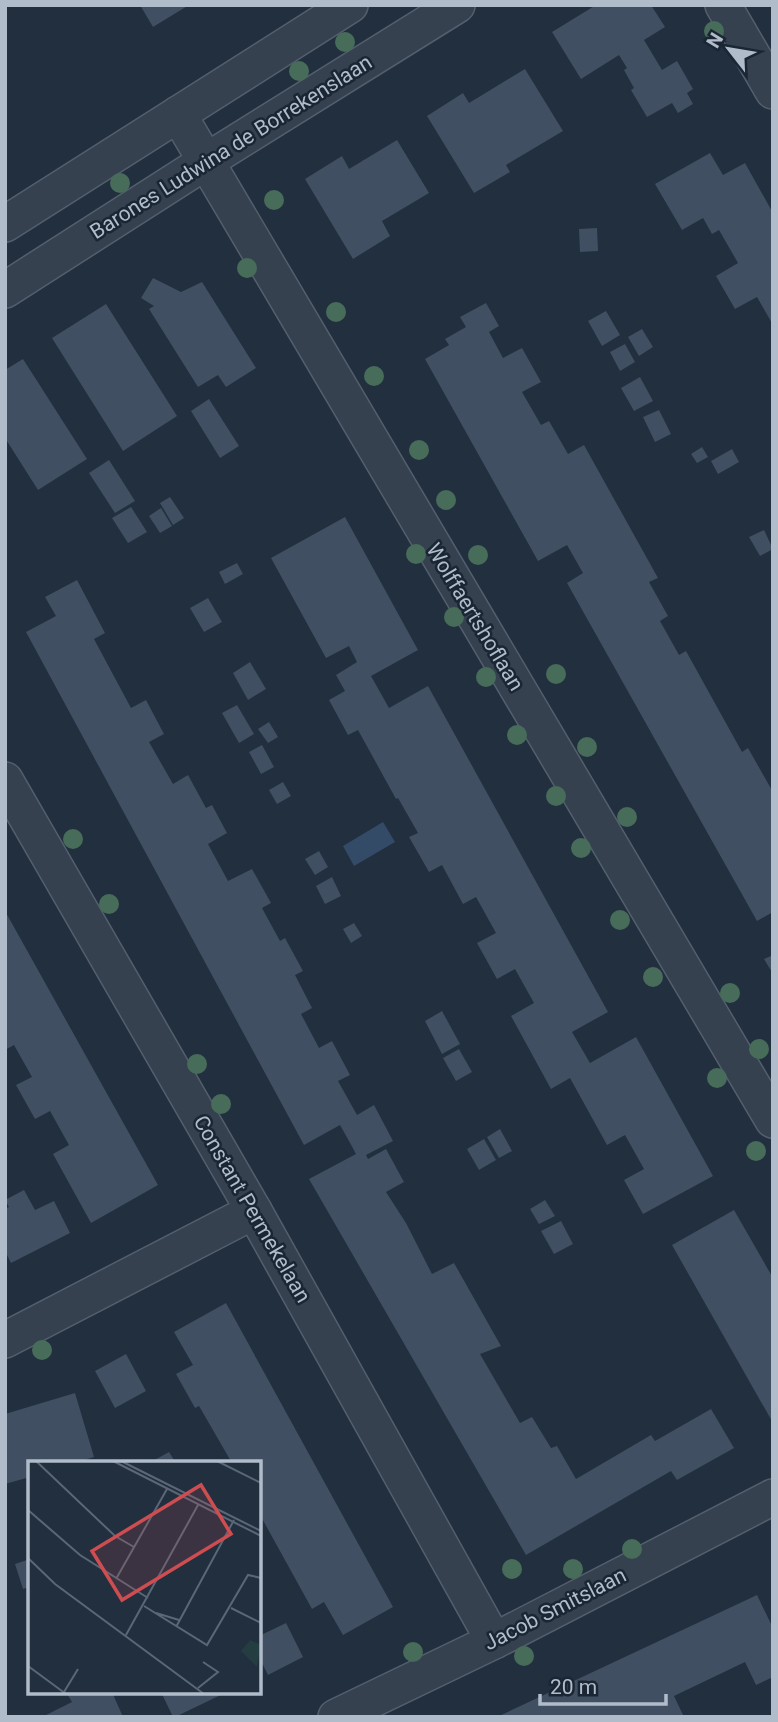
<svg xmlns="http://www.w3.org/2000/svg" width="778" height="1722" viewBox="0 0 778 1722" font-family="Roboto,sans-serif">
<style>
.water{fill:#344b68}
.building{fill:#404f61}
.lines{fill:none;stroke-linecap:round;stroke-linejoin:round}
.minor-casing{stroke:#545f6d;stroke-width:38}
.minor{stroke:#36414f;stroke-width:35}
.tree{fill:#476c5a}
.labels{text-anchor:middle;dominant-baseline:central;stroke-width:5;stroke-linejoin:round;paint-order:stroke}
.street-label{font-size:21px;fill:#b1bcca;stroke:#1b2634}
.inset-road{fill:none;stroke:#5b6777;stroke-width:2}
.view{fill:#cd4d50;fill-opacity:0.15;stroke:#cd4d50;stroke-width:3.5}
.inset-edge{fill:none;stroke:#b1bcca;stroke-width:3.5}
</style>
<rect width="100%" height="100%" fill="#212f3f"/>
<path class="water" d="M383,822L395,842L354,866L343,846Z"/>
<g class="building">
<path d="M140,5H189L153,27Z"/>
<path d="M596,5H651L665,27L644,40L662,70L677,61L693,89L687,93L693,104L678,113L672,103L647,117L631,90L634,88L624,70L627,68L619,55L581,79L552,32Z"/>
<path d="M525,69L563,131L506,165L510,172L474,193L427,116L463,93L469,103Z"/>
<path d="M397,140L429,193L382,221L390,236L353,259L305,179L342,156L349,169Z"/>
<path d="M710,153L723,175L745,163L773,213V325L757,297L735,309L716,276L738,263L719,230L712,234L703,218L682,230L655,184Z"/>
<path d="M597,228L598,251L580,252L579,229Z"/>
<path d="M153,278L181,292L202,282L256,368L226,387L218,375L198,387L149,309L154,306L141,298Z"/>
<path d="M486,303L499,326L489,332L503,358L522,348L541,382L522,392L541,425L549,421L568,454L584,445L658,578L649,582L668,616L660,621L679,655L686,651L742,752L748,748L773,792V912L757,921L567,583L583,573L567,545L538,561L425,359L449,345L445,339L466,327L460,317Z"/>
<path d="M106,304L177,416L123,451L52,338Z"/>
<path d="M606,311L620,335L602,346L588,321Z"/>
<path d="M642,329L653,347L639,356L628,337Z"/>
<path d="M625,344L635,362L620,371L610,352Z"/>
<path d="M23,359L87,459L38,490L5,438V370Z"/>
<path d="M640,377L653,401L634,411L621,388Z"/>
<path d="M209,399L239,446L220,458L191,411Z"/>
<path d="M659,410L671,434L655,442L643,417Z"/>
<path d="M702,447L708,457L697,463L691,454Z"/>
<path d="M732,449L739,462L718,474L711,461Z"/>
<path d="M109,460L135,501L115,513L89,473Z"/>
<path d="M170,497L184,518L173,525L160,503Z"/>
<path d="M131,507L147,532L128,543L112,518Z"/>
<path d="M161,508L172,526L160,533L149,516Z"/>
<path d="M345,517L418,650L371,676L389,708L428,686L608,1012L572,1032L590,1063L636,1037L713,1176L643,1214L624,1180L644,1169L625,1135L607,1145L570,1078L551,1089L511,1016L534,1003L515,969L497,979L477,943L496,933L476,897L463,904L442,865L429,872L409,837L418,833L398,798L396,799L358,730L348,735L329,700L345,691L336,675L357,662L349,646L326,658L271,558Z"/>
<path d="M764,530L773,549L760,556L749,537Z"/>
<path d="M237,563L243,574L225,584L219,572Z"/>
<path d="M77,580L105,633L94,639L131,708L146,700L164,734L149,742L173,784L188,775L206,808L212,805L227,833L208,844L228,881L252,869L271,903L262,908L280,941L285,938L303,971L295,975L312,1008L301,1014L319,1048L332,1041L350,1075L338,1081L357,1115L374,1105L393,1141L366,1155L368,1159L386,1149L404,1182L386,1192L406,1223L432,1274L454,1263L501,1346L480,1354L520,1423L532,1417L551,1448L557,1446L576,1479L651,1435L655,1441L711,1409L734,1448L677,1480L671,1471L526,1555L309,1179L356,1154L349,1141L340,1125L304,1145L26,632L56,616L45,597Z"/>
<path d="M208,598L222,622L204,632L190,608Z"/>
<path d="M250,662L266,689L248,700L233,673Z"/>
<path d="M237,705L254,734L239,743L222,713Z"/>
<path d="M269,722L278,737L268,743L258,729Z"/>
<path d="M262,745L274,767L261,774L249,752Z"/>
<path d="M283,782L291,796L277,804L269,790Z"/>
<path d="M319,851L328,867L315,875L305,859Z"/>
<path d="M332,877L341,896L325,904L316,886Z"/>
<path d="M5,911L158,1185L91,1223L53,1154L69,1145L50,1111L35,1119L16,1085L32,1077L14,1045L5,1050Z"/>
<path d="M354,923L362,936L351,943L343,929Z"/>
<path d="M773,955V974L764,959Z"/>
<path d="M442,1011L460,1044L442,1054L425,1021Z"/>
<path d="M459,1049L472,1072L456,1081L443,1058Z"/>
<path d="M500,1129L512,1151L499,1158L487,1137Z"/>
<path d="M484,1139L496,1160L479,1170L467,1149Z"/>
<path d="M24,1190L35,1210L54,1201L70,1233L11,1263L5,1251V1209L9,1207L5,1200Z"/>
<path d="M545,1200L555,1216L539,1224L530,1209Z"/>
<path d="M734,1210L773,1278V1423L672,1245Z"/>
<path d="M561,1221L573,1244L554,1254L541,1231Z"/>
<path d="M226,1303L393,1607L343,1635L324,1602L312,1609L259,1513V1463H232L199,1406L195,1408L176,1374L193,1365L174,1332Z"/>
<path d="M126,1354L146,1391L115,1408L95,1371Z"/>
<path d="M75,1393L94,1457L75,1463H30V1477L5,1484V1414Z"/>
<path d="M169,1452L176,1463H149Z"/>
<path d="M30,1559V1587L23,1589L15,1564Z"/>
<path d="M757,1595L773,1628V1677L756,1685L745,1662L674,1696L684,1717H497Z"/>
<path d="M286,1623L303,1657L268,1675L259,1657V1636Z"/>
<path d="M66,1692H112L123,1717H42L72,1702Z"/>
<path d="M161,1692H227L175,1717H173Z"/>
</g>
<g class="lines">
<g class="minor-casing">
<g id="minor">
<path d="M723,5L773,91"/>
<path d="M178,114L773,1120"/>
<path d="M5,224L350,5"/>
<path d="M5,290L205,162L457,5"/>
<path d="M5,780L254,1211L494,1641"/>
<path d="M5,1340L254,1211"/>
<path d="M336,1717L494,1641L773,1497"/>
</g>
</g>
<use href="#minor" class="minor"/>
</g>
<g class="tree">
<circle cx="714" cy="31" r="10"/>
<circle cx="345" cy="42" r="10"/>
<circle cx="299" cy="71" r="10"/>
<circle cx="120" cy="183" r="10"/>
<circle cx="274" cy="200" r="10"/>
<circle cx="247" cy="268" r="10"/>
<circle cx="336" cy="312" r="10"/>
<circle cx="374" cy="376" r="10"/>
<circle cx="419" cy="450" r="10"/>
<circle cx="446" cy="500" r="10"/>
<circle cx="416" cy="554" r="10"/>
<circle cx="478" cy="555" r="10"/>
<circle cx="454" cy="617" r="10"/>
<circle cx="556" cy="674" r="10"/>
<circle cx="486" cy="677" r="10"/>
<circle cx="517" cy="735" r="10"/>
<circle cx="587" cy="747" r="10"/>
<circle cx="556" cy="796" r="10"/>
<circle cx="627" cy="817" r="10"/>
<circle cx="73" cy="839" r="10"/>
<circle cx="581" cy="848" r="10"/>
<circle cx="109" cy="904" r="10"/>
<circle cx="620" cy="920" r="10"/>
<circle cx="653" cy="977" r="10"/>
<circle cx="730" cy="993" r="10"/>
<circle cx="759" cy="1049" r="10"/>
<circle cx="197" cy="1064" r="10"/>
<circle cx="717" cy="1078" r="10"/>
<circle cx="221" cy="1104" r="10"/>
<circle cx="756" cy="1151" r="10"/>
<circle cx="42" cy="1350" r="10"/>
<circle cx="632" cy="1549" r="10"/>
<circle cx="512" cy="1569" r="10"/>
<circle cx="573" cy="1569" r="10"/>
<circle cx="413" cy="1652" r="10"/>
<circle cx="524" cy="1656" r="10"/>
</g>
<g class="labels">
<g class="street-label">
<text transform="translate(231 147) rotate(-32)">Barones Ludwina de Borrekenslaan</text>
<text transform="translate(475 617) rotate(59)">Wolffaertshoflaan</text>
<text transform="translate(252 1209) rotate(60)">Constant Permekelaan</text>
<text transform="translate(555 1609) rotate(-27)">Jacob Smitslaan</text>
</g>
</g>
<g transform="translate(28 1461)">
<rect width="233" height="233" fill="#212f3f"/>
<path d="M222,179L233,184L229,206L213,190Z" fill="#243d40"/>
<path class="inset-road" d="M8,0L87,75L106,86M85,0L233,75M93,0L233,70M189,0L233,22M0,49L52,94L120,137M0,97L27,123L176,233M88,118L139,28M116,145L179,184L220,114L233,117M203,147L233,162M128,152L151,159M148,166L206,59M98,174L170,44M0,205L38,233M170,227L190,211L175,201M36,231L50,208"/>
<path class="view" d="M173,24L203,73L94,139L64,90Z"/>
<rect width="233" height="233" class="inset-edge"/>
</g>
<rect width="778" height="1722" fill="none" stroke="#b1bcca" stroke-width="14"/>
<g transform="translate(729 49) rotate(301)" stroke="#1b2634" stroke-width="5" paint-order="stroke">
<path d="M0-5L12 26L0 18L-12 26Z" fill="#b1bcca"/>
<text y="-10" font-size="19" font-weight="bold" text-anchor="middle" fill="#b1bcca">N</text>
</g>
<path d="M540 1694v10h126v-10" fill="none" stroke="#b1bcca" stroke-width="3.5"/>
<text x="550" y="1694" font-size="21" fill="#b1bcca" stroke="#1b2634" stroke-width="5" paint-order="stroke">20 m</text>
</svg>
